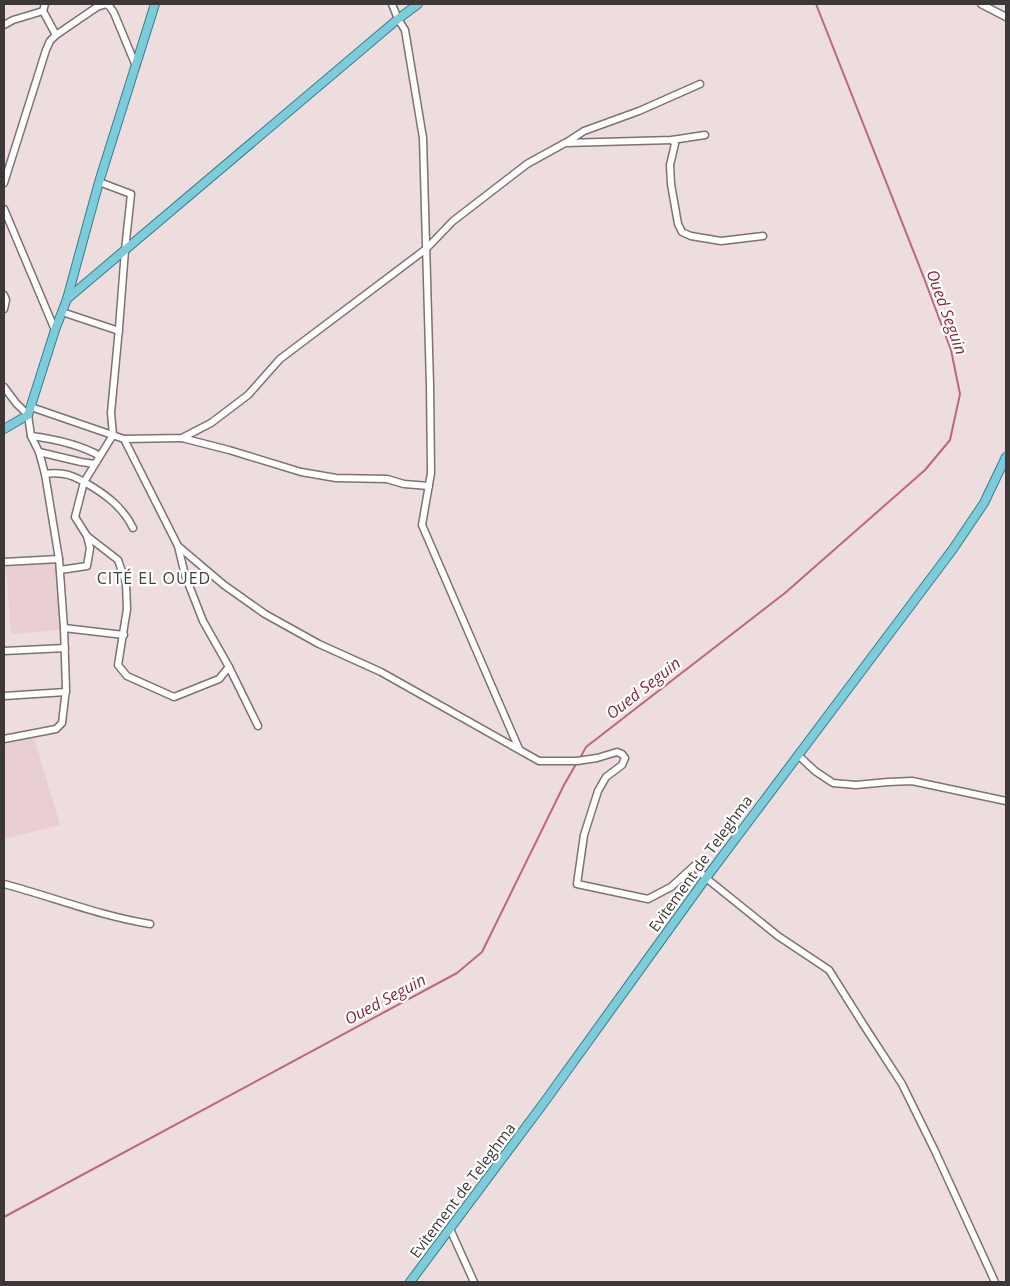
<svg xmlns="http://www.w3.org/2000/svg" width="1010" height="1286" viewBox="0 0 1010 1286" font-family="'Open Sans',sans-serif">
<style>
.built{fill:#e9cfd1}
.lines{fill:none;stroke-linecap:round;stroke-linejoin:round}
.stream{stroke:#bb6a73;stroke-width:2}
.minor-casing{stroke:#7f7071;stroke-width:9}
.major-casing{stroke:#308190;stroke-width:10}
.minor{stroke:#fff;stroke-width:6}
.major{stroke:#7fcbd9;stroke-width:8}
.labels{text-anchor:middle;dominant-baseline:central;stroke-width:4.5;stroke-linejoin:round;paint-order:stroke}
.street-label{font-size:15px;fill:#3e3738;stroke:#fff}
.water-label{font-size:16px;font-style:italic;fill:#882539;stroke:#fff}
.neighbourhood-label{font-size:16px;letter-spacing:1px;fill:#493c3d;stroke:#fff}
</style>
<rect width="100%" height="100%" fill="#edddde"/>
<g class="built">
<path d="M55,563L61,630L11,634L6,567Z"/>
<path d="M34,737L60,825L4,839V745Z"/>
</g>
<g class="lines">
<g class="stream">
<path d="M580,758L586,747L785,593L925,470L950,440L960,394L951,350L924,278L816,4"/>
<path d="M4,1217L457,973L482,952L564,785L576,764"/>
</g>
<g class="minor-casing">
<g id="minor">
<path d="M45,4L43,11L56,35"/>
<path d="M392,4L398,19L405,30L423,138L430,385L431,473L422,525L519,749"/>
<path d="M981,4L1006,17"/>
<path d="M4,25L13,20L43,11"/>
<path d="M672,140L675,144L670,165L671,184L678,224L682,232L691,236L721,241L763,236"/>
<path d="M567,142L584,131L639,111L700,84"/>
<path d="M99,182L131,194L125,250L119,328L111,413L113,435L84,482L75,517L87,536L118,560L126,583L127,609L118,665L127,676L174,697L219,679L229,667"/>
<path d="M4,183L46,50L50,41L56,35L97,7L106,4L110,7L114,13L136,66"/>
<path d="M4,209L55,330"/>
<path d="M4,295L6,300L4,309"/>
<path d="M62,312L119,331"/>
<path d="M4,387L16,403L28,415L31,436L39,452L45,474L59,559L64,628L66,689L62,723L56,729L4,739"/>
<path d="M31,407L124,439L178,546L224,585L265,614L319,644L381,672L539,761H577L597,758L617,752L622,754L625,758L622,765L606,777L598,791L584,835L577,884L648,899L671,887L694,866L706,878L778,936L829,970L863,1024L902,1084L935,1151L995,1282"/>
<path d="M31,436C54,439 79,444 100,456"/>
<path d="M182,438L229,450L301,472L336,478L387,479L404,484L429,486"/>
<path d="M124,439L182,438L211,423L248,395L280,359L426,249L453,221L527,164L565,143L672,140L705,135"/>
<path d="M39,452L81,462L95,464"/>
<path d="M45,474C51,473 58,473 64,474C72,475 79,479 86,483C105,494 123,507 133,528"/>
<path d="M178,546L185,575L203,621L229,667L258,726"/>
<path d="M4,562L59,559"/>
<path d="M60,570L87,566L90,548L87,536"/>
<path d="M64,628L124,635"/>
<path d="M4,651L65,648"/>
<path d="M4,696L66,692"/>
<path d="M798,755L815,771L833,783L856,785L888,782L912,781L1006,801"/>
<path d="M4,884C53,897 100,916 150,924"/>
<path d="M450,1229L474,1282"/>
</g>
</g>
<g class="major-casing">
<g id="major">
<path d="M67,299L398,19L418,4"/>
<path d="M4,429L28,415L55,330L67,299L99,182L155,4"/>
<path d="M410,1282L543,1104L706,878L953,549L984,503L1006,457"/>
</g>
</g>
<use href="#minor" class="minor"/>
<use href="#major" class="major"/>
</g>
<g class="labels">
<g class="street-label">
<text transform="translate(700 863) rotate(-54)">Evitement de Teleghma</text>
<text transform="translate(462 1190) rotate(-53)">Evitement de Teleghma</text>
</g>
<g class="water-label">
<text transform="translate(947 312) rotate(70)">Oued Seguin</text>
<text transform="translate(643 688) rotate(-38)">Oued Seguin</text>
<text transform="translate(385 999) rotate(-28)">Oued Seguin</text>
</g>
<g class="neighbourhood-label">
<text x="154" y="578">CITÉ EL OUED</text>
</g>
</g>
<rect width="1010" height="1286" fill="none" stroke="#3e3738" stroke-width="10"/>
</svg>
